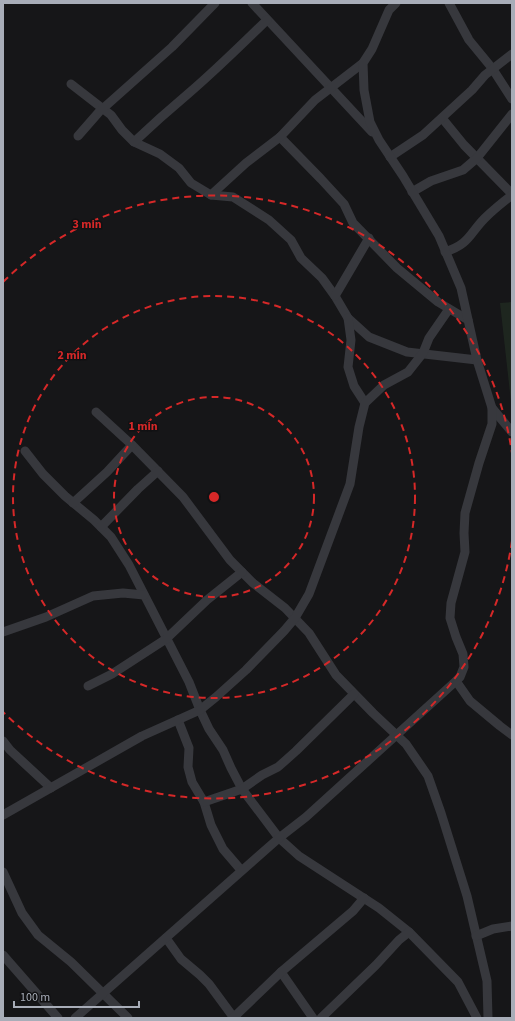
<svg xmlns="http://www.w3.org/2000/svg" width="515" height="1021" viewBox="0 0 515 1021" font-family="'Source Sans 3',sans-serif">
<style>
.grass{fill:#1e261f}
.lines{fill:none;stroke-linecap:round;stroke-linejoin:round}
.minor{stroke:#37383d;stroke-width:9}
.ring{fill:none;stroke:#d62828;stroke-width:2;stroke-dasharray:7 5}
.centre{fill:#d62828;stroke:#111113;stroke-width:2}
.ring-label{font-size:12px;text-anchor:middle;font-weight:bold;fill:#d62828;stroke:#111113;stroke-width:3;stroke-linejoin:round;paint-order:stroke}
</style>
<rect width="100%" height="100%" fill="#161618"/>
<path class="grass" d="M512,302V402H511L500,303Z"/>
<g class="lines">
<g class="minor">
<path d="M252,3L372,132"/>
<path d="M449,3L469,40L492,68L512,99"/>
<path d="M71,84L111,115L122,130L134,142L160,154L179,168L191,183L211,195L233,197L269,220L291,240L301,258L322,278L335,296L348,318L369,337L407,352L477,360"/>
<path d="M442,118L464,145L512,194"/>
<path d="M78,136L99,112L172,47L215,3"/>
<path d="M280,137L321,179L344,204L353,223L397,268L438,302L468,320"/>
<path d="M134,142C152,125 170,109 189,93C216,70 241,45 267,20"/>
<path d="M390,157L423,135L472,90L485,75L512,54"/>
<path d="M412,192L431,181L463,170L477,158L512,114"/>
<path d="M211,195L246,163L280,137L315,100L363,63"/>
<path d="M445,252C470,244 469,234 485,218C493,210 503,202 512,195"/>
<path d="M335,296L369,238"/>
<path d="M348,318L351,340L348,367L354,386L365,403"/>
<path d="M492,408L512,432"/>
<path d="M96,412L132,445L183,497L230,560L253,583L285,608L309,633L336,675L373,713L406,744L428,776L441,813L467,896L487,981L488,1018"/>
<path d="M25,451L43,474L65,496L94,520L111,537L129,565L189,682L200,710L209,729L223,750L231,768L242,789L279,838L299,856L379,908L409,932L458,982L477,1018"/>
<path d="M73,503L107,472L132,445"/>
<path d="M101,527L138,489L158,471"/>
<path d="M3,632L46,617L93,596L123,593L144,595"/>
<path d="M456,681L470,701L500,726L512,735"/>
<path d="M88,686L112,674L166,639L207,600L242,572"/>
<path d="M178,720L189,748L188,767L192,782L204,802L211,825L223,849L241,870"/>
<path d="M3,741L10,750L51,788"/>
<path d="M204,802L242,789L262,775L278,767L296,751L354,694"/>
<path d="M3,815L142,736L200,710L216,697L246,670L284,631L295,618L309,594L350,484L359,427L365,403L384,385L408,372L423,353L429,338L449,309"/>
<path d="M3,872L22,913L38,935L71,962L128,1018"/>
<path d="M476,936L493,929L512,926"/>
<path d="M166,938L181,959L200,975L209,984L234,1018"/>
<path d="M3,955L58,1018"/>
<path d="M281,972L313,1018"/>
<path d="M75,1018L279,838L306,817L456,681L460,677L464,667L463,654L456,637L450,618L451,603L465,552L464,533L465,513L479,463L492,424V408L477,360L461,288L439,236L403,176L379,140L370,122L364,90L363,63L372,49L389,10L396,3"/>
<path d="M233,1018L281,972L353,911L364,898"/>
<path d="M321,1018L376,965L399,940L409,932"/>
</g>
</g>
<g class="ring">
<circle cx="214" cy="497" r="100"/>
<circle cx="214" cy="497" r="201"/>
<path d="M512 541A301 301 0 0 1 3 712M3 282A301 301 0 0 1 512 453"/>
</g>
<circle cx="214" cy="497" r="6" class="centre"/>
<g class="ring-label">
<text x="87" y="228">3 min</text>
<text x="72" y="359">2 min</text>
<text x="143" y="430">1 min</text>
</g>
<rect width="515" height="1021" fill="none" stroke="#a8adb8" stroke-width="8"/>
<path d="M14 1001v6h125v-6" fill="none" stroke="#a8adb8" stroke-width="2"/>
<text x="20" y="1001" font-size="12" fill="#a8adb8" stroke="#111113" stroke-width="3" paint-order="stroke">100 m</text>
</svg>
